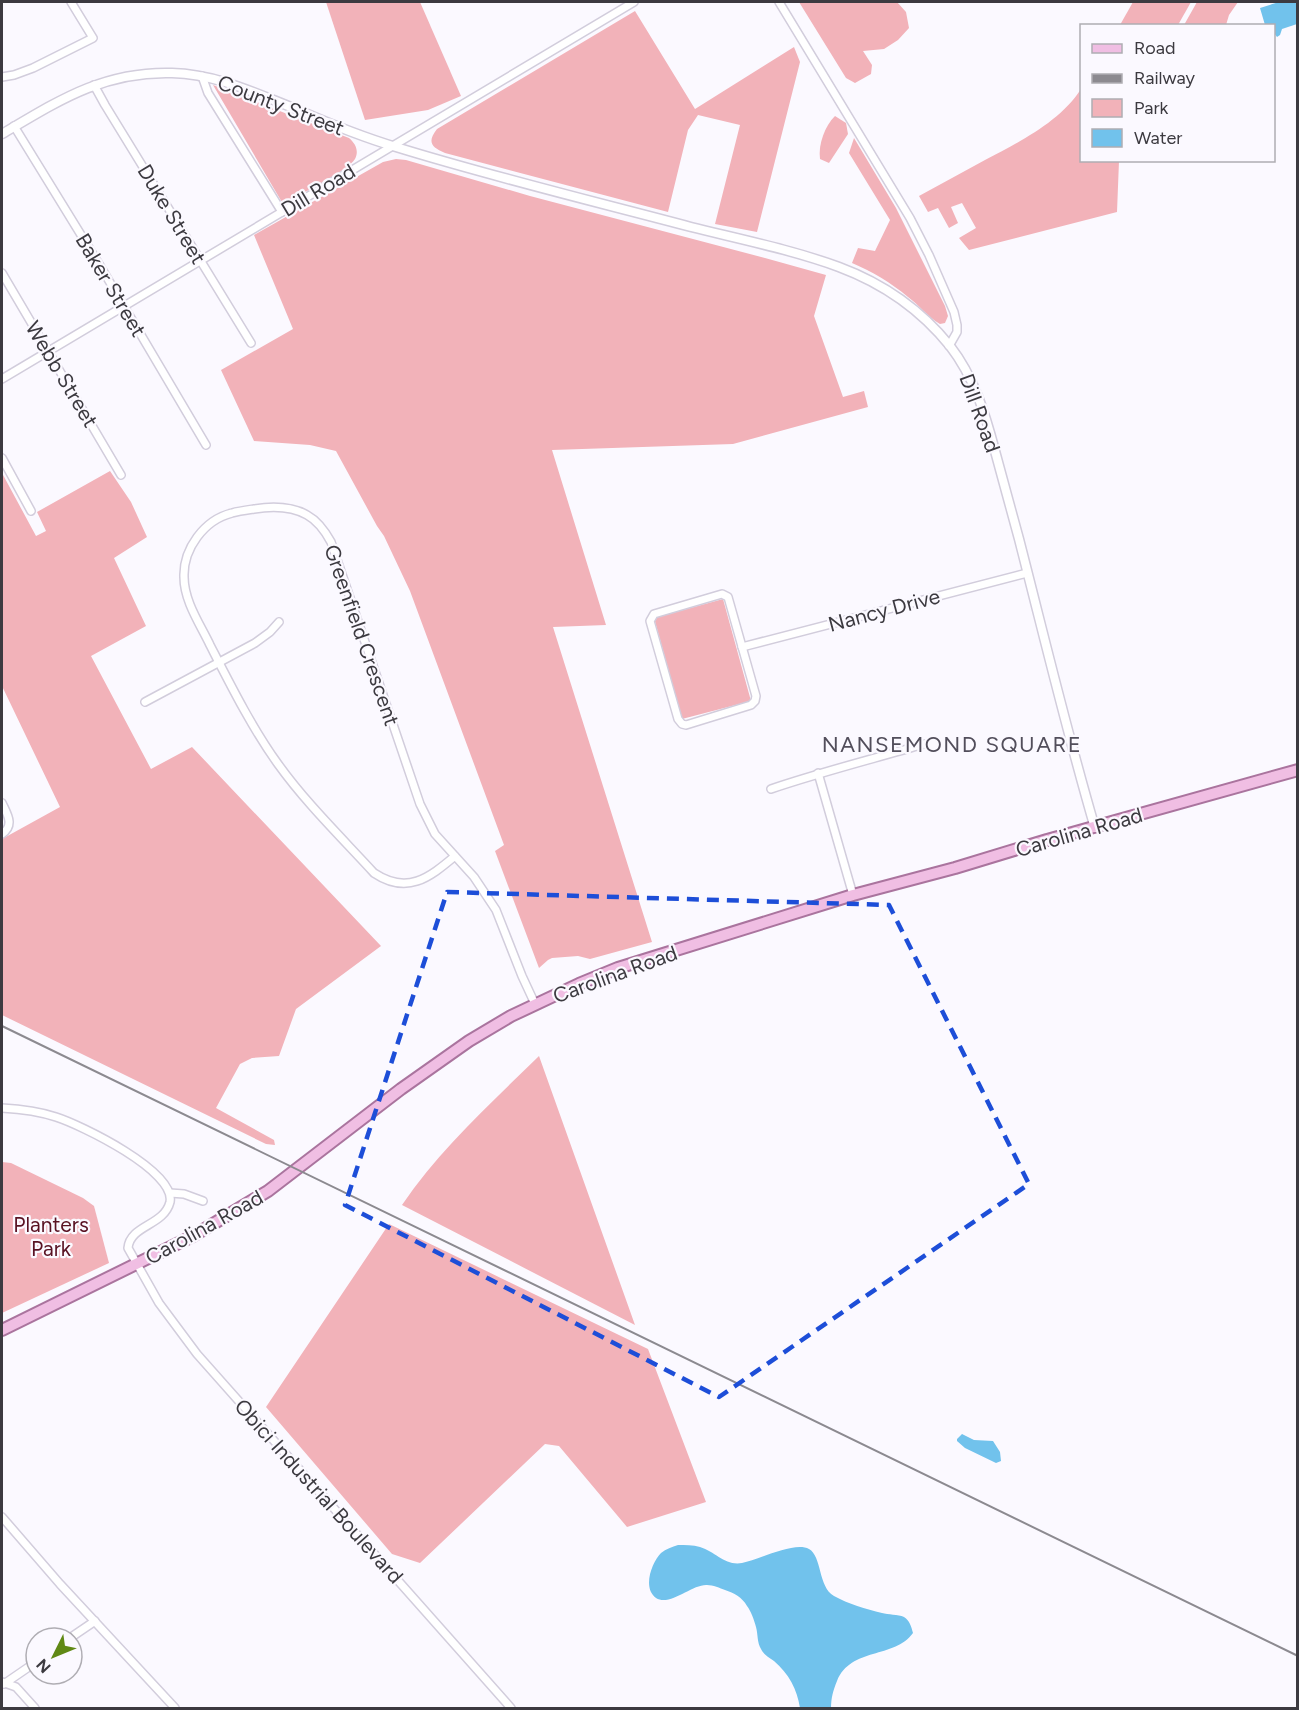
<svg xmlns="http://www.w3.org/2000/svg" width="1299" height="1710" viewBox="0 0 1299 1710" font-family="Figtree,sans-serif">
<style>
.green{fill:#f2b2b9}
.water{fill:#71c2ec}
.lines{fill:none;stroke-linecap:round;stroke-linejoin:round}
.minor-casing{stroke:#d2cddc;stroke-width:10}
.tertiary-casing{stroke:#d2cddc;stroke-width:11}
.primary-casing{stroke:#aa749e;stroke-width:14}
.minor{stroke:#fff;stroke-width:7}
.tertiary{stroke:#fff;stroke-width:8}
.primary{stroke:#f0bee3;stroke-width:10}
.rail{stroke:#8c8a90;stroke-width:2}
.marked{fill:none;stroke:#1d4ed8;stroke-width:4.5;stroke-dasharray:12 8;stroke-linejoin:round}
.labels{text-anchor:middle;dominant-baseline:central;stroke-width:4.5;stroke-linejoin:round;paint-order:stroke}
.street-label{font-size:21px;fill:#3c3a40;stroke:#fbf9ff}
.park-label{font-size:21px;fill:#591223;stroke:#fbf9ff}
.neighbourhood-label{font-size:22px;letter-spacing:1.5px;fill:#524e5b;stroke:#fbf9ff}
</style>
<rect width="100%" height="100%" fill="#fbf9ff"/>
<g class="green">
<path d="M326,2H420L461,96L428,110L365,120Z"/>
<path d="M799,2H897L906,12L909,28L898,40L884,49L863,51L872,65L871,74L855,83L846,78Z"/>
<path d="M1133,2H1191L1178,25H1120Z"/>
<path d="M1197,2H1238L1229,15L1226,25H1184Z"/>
<path d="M635,11L695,109L794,47L800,62L757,232L715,224L740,125L698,115L688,130L668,212L445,153C431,147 427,142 437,129Z"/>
<path d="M213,85L349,138C356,144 359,151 355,159C347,172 298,195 283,204Z"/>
<path d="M1081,89L1082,160L1119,161L1117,212L969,250L959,238L976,228L962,203L951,207L958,223L949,228L938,208L928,212L919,196C941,184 963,172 985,160C1019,142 1060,122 1081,89Z"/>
<path d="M835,116L846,123L848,134L829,163L820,159C818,144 825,126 835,116Z"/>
<path d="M854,138L896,208L945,306L948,316L945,323L940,324C928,317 919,305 908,297C890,282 873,272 852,263L858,248L875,251L890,220L849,153Z"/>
<path d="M396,159L406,160L530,196L765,258L826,275L814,316L843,397L864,391L868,407L733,444L552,450L606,625L553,627L652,942L590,959L578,956L552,958L548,960L539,968L495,851L504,845L410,591L384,536L377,526L336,451L310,445L254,441L221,370L293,329L254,235L383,162Z"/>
<path d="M110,471L131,502L147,537L114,558L146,626L91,656L151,769L192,747L381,946L296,1009L279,1056L252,1058L240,1064L216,1108L274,1140L275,1145L266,1144L2,1015V839L60,807L2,686V473L36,536L46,531L37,512Z"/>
<path d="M723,599L751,701L682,719L654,618Z"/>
<path d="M539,1056L635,1325L402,1205C440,1149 491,1103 539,1056Z"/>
<path d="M2,1162L11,1163L83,1198L94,1206L109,1263L2,1313Z"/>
<path d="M389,1224L648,1349L706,1502L627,1527L559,1446L545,1444L420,1563L392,1554L266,1407Z"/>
</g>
<g class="water">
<path d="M1279,2H1297V24L1282,29L1280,35L1277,37L1274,33V26L1265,25L1260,8Z"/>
<path d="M962,1434L974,1440L993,1441L1000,1452L1001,1461L996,1463L965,1448L957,1441V1439Z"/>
<path d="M678,1545C685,1545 693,1545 700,1547C716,1552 725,1566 742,1563C759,1560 794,1541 809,1549C822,1556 818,1587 834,1596C848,1604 866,1609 882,1613C888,1615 898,1614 904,1617C910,1621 911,1626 913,1633C894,1659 851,1647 837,1681C833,1691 831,1698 831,1708H800C797,1689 789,1674 774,1661C770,1658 763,1654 761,1649C757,1643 758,1634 756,1627C754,1620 751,1611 747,1606C742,1597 734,1593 725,1590C720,1588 713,1585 707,1585C692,1584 670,1607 656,1598C642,1588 652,1562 661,1553C666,1549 672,1547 678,1545Z"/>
</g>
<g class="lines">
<g class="minor-casing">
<g id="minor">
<path d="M779,2L910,218L929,255L954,312L957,325V332L949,346"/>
<path d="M202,76L208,93L282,212"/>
<path d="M2,77L14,75L33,68L93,38L71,2"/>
<path d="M94,85L105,105L251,343"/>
<path d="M14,126L102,269L206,445"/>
<path d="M2,273L121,475"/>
<path d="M2,379L634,2"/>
<path d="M2,458L31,511"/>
<path d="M722,594L728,597L756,696L755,701L751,705L686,725L682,724L678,719L650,621L654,614Z"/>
<path d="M742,647L1027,573"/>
<path d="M145,702L255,643L270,632L279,622"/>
<path d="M818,773L853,895"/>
<path d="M771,789C821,772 873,759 924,744"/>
<path d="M2,803C7,814 15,825 2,834"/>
<path d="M455,856C429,878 407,895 374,873C341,837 306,803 278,764C252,728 230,684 210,645C200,624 184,601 184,577C183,549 204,520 232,513C239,511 247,510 254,509C273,506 291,506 307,515C318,521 325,531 331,542L420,804L435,834L474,877L496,910L522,976L535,1004"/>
<path d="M2,1108C20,1109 38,1111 56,1117C81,1125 176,1171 170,1202C164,1226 130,1225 128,1248L159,1303L197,1354L511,1708"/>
<path d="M170,1193L184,1194L203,1201"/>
<path d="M2,1517L60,1584L175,1708"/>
<path d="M70,1638L95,1621"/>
<path d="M2,1682L16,1687L35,1708"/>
<path d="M4,1684L36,1662"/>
</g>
</g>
<g class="tertiary-casing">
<path id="tertiary" d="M2,134C58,101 103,71 172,73C216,74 255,93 296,109C328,123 362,137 396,147C493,177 593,201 691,227C739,239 793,250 839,267C882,283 921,310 950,346C974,377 985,413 995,451C1003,480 1011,510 1019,539C1044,636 1067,733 1095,828"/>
</g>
<g class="primary-casing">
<path id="primary" d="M2,1330L193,1236L268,1191L401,1089L469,1041L511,1016L579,984L618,968L853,895L955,868L1047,840L1298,770"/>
</g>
<use href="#minor" class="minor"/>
<use href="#tertiary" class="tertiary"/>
<use href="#primary" class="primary"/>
<path class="rail" d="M2,1026L1298,1656"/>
</g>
<path class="marked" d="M447,892L889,905L1029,1184L719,1397L345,1205Z"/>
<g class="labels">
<g class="street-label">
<text transform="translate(281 105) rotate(21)">County Street</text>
<text transform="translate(318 190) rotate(-31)">Dill Road</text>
<text transform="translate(172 214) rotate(59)">Duke Street</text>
<text transform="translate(111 285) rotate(59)">Baker Street</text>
<text transform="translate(62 374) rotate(59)">Webb Street</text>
<text transform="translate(980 413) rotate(70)">Dill Road</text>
<text transform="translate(884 610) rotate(-15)">Nancy Drive</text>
<text transform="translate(362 635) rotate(71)">Greenfield Crescent</text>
<text transform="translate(1079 832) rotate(-16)">Carolina Road</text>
<text transform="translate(615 974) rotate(-20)">Carolina Road</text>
<text transform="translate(204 1227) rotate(-29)">Carolina Road</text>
<text transform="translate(319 1491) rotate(48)">Obici Industrial Boulevard</text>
</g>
<g class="park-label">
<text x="51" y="1224">Planters<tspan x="51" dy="24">Park</tspan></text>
</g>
<g class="neighbourhood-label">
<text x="952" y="744">NANSEMOND SQUARE</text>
</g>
</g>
<rect width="1299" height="1710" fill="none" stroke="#3c3a40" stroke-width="6"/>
<rect x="1080" y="24" width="195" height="138" fill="#fbf9ff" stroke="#afadb3" stroke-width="1.5"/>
<rect x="1092" y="44" width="30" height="9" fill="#f0bee3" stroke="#afadb3" stroke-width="1.5"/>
<text x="1134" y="54" font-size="18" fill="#3c3a40">Road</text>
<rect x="1092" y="74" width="30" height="9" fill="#8c8a90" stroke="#afadb3" stroke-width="1.5"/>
<text x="1134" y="84" font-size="18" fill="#3c3a40">Railway</text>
<rect x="1092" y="99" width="30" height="18" fill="#f2b2b9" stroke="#afadb3" stroke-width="1.5"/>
<text x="1134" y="114" font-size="18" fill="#3c3a40">Park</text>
<rect x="1092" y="129" width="30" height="18" fill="#71c2ec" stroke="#afadb3" stroke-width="1.5"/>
<text x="1134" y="144" font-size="18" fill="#3c3a40">Water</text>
<g transform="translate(54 1656) rotate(227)"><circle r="28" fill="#fbf9ff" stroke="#afadb3" stroke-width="1.5"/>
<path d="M0-4.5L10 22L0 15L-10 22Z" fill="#608915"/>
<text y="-9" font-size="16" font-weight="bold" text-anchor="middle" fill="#3c3a40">N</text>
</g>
</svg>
